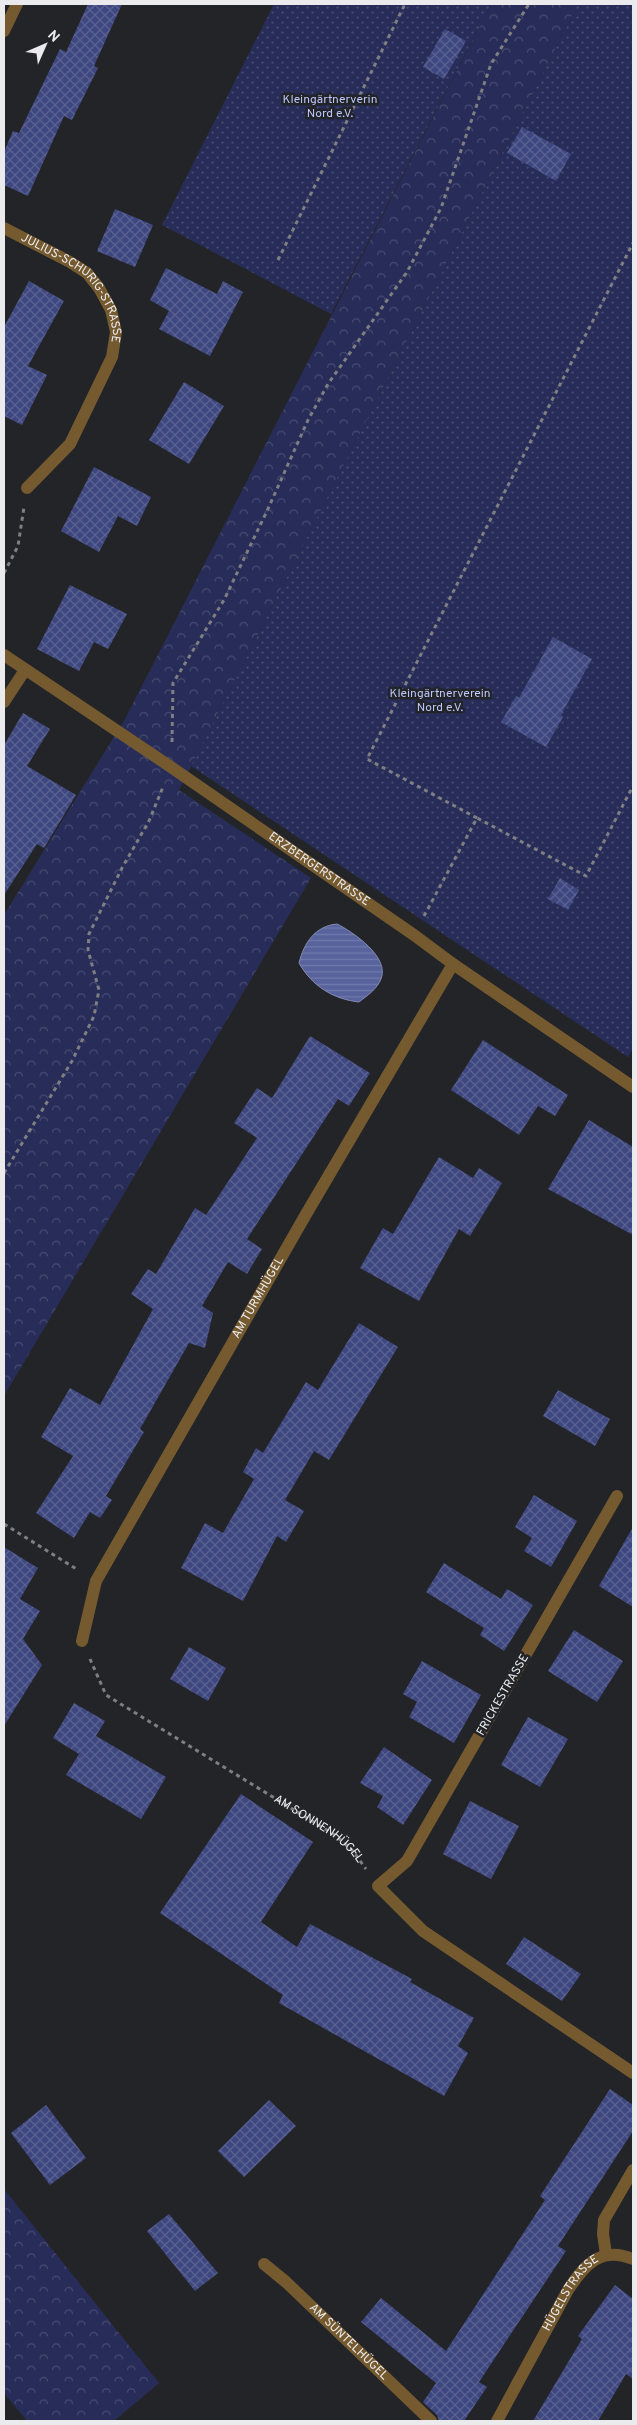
<svg xmlns="http://www.w3.org/2000/svg" width="637" height="2425" viewBox="0 0 637 2425" font-family="Overpass,sans-serif">
<style>
.forest{fill:url(#forest-crowns)}
.garden{fill:url(#garden-dots)}
.water{fill:url(#water-rules);stroke:#848cb5}
.building{fill:url(#building-cross-hatch)}
.lines{fill:none;stroke-linecap:round;stroke-linejoin:round}
.path{stroke:#7f7f83;stroke-width:3;stroke-dasharray:4 4;stroke-linecap:butt}
.minor{stroke:#755a30;stroke-width:12}
.tertiary{stroke:#755a30;stroke-width:12}
.labels{text-anchor:middle;dominant-baseline:central;stroke-width:5;stroke-linejoin:round;paint-order:stroke}
.park-label{font-size:12px;fill:#bbc7fb;stroke:#232428}
.street-label{font-size:12px;fill:#ebebee;stroke:#232428}
</style>
<defs>
<pattern id="forest-crowns" width="20" height="18" patternUnits="userSpaceOnUse" patternTransform="scale(1.25)"><rect width="20" height="18" fill="#272d58"/><path d="M2 6a3 3 0 1 1 6 0M12 15a3 3 0 1 1 6 0" fill="none" stroke="#464c70"/></pattern>
<pattern id="garden-dots" width="8" height="8" patternUnits="userSpaceOnUse" patternTransform="scale(1.25)"><rect width="8" height="8" fill="#272d58"/><path d="M2 2h.1M6 6h.1" fill="none" stroke="#464c70" stroke-width="1.8" stroke-linecap="round"/></pattern>
<pattern id="water-rules" width="6" height="5" patternUnits="userSpaceOnUse" patternTransform="scale(1.25)"><rect width="6" height="5" fill="#58639d"/><path d="M0 2.5h6" fill="none" stroke="#707aab"/></pattern>
<pattern id="building-cross-hatch" width="8" height="8" patternUnits="userSpaceOnUse" patternTransform="scale(1.25)"><rect width="8" height="8" fill="#3e477f"/><path d="M0 0l8 8M0 8l8-8" fill="none" stroke="#5a6291"/></pattern>
</defs>
<rect width="100%" height="100%" fill="#232428"/>
<g class="forest">
<path d="M491,4H578L179,790L311,878L4,1396V915L125,719Z"/>
<path d="M4,2189L159,2383L114,2421H27L4,2393Z"/>
</g>
<g class="garden">
<path d="M274,4H491L331,314L162,225Z"/>
<path d="M578,4H633V1048L628,1057L191,766Z"/>
</g>
<path class="water" d="M337,924C353,932 390,957 381,979C377,989 368,995 359,1002C333,999 312,986 299,963C304,943 315,926 337,924Z"/>
<g class="building">
<path d="M88,4H122L94,66L98,68L72,120L64,116L28,196L4,185V152L13,131L19,133L60,49L66,52Z"/>
<path d="M445,29L466,41L444,79L423,67Z"/>
<path d="M522,127L571,154L556,181L507,153Z"/>
<path d="M115,209L153,225L135,267L97,251Z"/>
<path d="M166,268L217,294L223,281L243,292L210,356L159,329L169,311L150,300Z"/>
<path d="M29,281L64,301L28,366L47,375L22,425L4,416V327Z"/>
<path d="M184,382L224,406L189,464L149,440Z"/>
<path d="M94,467L151,497L137,526L118,516L99,552L61,531Z"/>
<path d="M70,585L127,614L108,649L94,642L79,671L37,649Z"/>
<path d="M553,637L592,659L561,715L563,717L546,747L501,722L516,696L519,698Z"/>
<path d="M23,713L50,729L27,766L76,795L44,848L37,844L4,895V745Z"/>
<path d="M560,878L579,890L568,910L548,899Z"/>
<path d="M310,1036L370,1073L349,1106L338,1099L247,1239L262,1249L247,1274L228,1262L202,1306L213,1313L205,1348L189,1343L140,1429L144,1432L106,1496L112,1500L100,1518L90,1512L74,1538L36,1513L73,1456L41,1437L70,1388L100,1405L153,1309L131,1294L148,1269L156,1274L195,1208L206,1215L257,1138L234,1123L257,1088L272,1098Z"/>
<path d="M483,1040L568,1095L555,1116L538,1106L519,1135L451,1090Z"/>
<path d="M589,1120L633,1147V1235L548,1189Z"/>
<path d="M439,1157L473,1178L479,1168L502,1183L470,1236L459,1229L419,1301L360,1268L383,1228L393,1234Z"/>
<path d="M359,1323L398,1347L329,1460L314,1451L285,1500L304,1511L286,1542L277,1536L243,1601L181,1568L205,1523L223,1533L254,1479L243,1472L256,1448L263,1453L306,1382L318,1390Z"/>
<path d="M558,1390L610,1419L595,1446L543,1416Z"/>
<path d="M534,1495L577,1521L551,1567L524,1551L532,1538L515,1527Z"/>
<path d="M633,1527V1607L599,1586Z"/>
<path d="M4,1547L38,1568L20,1599L40,1611L23,1639L42,1665L4,1726Z"/>
<path d="M444,1563L501,1599L507,1589L533,1605L504,1651L480,1635L484,1628L426,1592Z"/>
<path d="M574,1630L623,1661L597,1702L548,1671Z"/>
<path d="M189,1647L226,1668L208,1701L170,1679Z"/>
<path d="M422,1661L481,1695L454,1743L409,1717L417,1702L403,1694Z"/>
<path d="M74,1703L105,1721L96,1736L166,1777L141,1819L66,1775L79,1754L53,1738Z"/>
<path d="M528,1717L568,1739L540,1787L501,1765Z"/>
<path d="M384,1747L432,1780L403,1825L377,1807L383,1796L360,1783Z"/>
<path d="M241,1794L313,1842L261,1922L297,1947L310,1924L412,1979L410,1982L474,2018L458,2046L468,2053L444,2096L279,2003L283,1995L160,1913Z"/>
<path d="M470,1801L519,1826L491,1879L443,1854Z"/>
<path d="M524,1937L581,1974L562,2001L506,1964Z"/>
<path d="M610,2089L633,2105V2131L558,2246L566,2251L479,2382L487,2387L464,2421H439L437,2415L423,2402L436,2383L361,2322L381,2298L446,2351L545,2200L540,2196Z"/>
<path d="M269,2100L296,2126L244,2177L218,2151Z"/>
<path d="M46,2105L86,2158L50,2185L11,2133Z"/>
<path d="M169,2214L218,2273L195,2291L147,2231Z"/>
<path d="M615,2285L633,2299V2379L626,2374L598,2421H533L582,2339L578,2336Z"/>
</g>
<g class="lines">
<g class="path">
<path d="M278,260L405,4"/>
<path d="M4,573L18,546L24,507"/>
<path d="M172,742L173,683L224,600L267,511L308,420L328,384L407,272L441,208L491,64L529,4"/>
<path d="M477,818L367,759L633,243"/>
<path d="M424,916L477,818L586,876L633,786"/>
<path d="M4,1173L72,1061L94,1016L99,990L88,950L89,934L122,868L149,821L163,787"/>
<path d="M4,1524L78,1570"/>
<path id="s1" d="M90,1659L106,1695L335,1835L353,1851L366,1869"/>
</g>
<g class="minor">
<path d="M4,31L17,4"/>
<path id="s2" d="M4,228L70,262L87,273L99,288L111,310L116,332L112,357L70,444L27,488"/>
<path id="s3" d="M4,655L168,765L414,935L453,964L633,1087"/>
<path d="M4,702L25,670"/>
<path d="M617,1496L407,1861L378,1886L423,1931L633,2073"/>
<path id="s4" d="M82,1641L96,1581L305,1216L453,964"/>
<path d="M606,2254L603,2234L604,2220L633,2170"/>
<path id="s5" d="M264,2264L286,2282L431,2421"/>
</g>
<path class="tertiary" id="s6" d="M497,2421L568,2290C585,2264 601,2246 633,2259"/>
</g>
<g class="labels">
<g class="park-label">
<text x="330" y="100">Kleingärtnerverin<tspan x="330" dy="14">Nord e.V.</tspan></text>
<text x="440" y="694">Kleingärtnerverein<tspan x="440" dy="14">Nord e.V.</tspan></text>
</g>
<g class="street-label">
<text stroke="none"><textPath href="#s2" startOffset="96">JULIUS-SCHURIG-STRASSE</textPath></text>
<text stroke="none"><textPath href="#s3" startOffset="381">ERZBERGERSTRASSE</textPath></text>
<text stroke="none"><textPath href="#s4" startOffset="388">AM TURMHÜGEL</textPath></text>
<text transform="translate(503 1695) rotate(-60)">FRICKESTRASSE</text>
<text stroke="none"><textPath href="#s1" startOffset="291">AM SONNENHÜGEL</textPath></text>
<text stroke="none"><textPath href="#s6" startOffset="148">HÜGELSTRASSE</textPath></text>
<text stroke="none"><textPath href="#s5" startOffset="115">AM SÜNTELHÜGEL</textPath></text>
</g>
</g>
<rect width="637" height="2425" fill="none" stroke="#ebebee" stroke-width="10"/>
<g transform="translate(45 45) rotate(45)" stroke="#232428" stroke-width="4" paint-order="stroke">
<path d="M0-4L9 19L0 12L-9 19Z" fill="#ebebee"/>
<text y="-8" font-size="14" font-weight="bold" text-anchor="middle" fill="#ebebee">N</text>
</g>
</svg>
